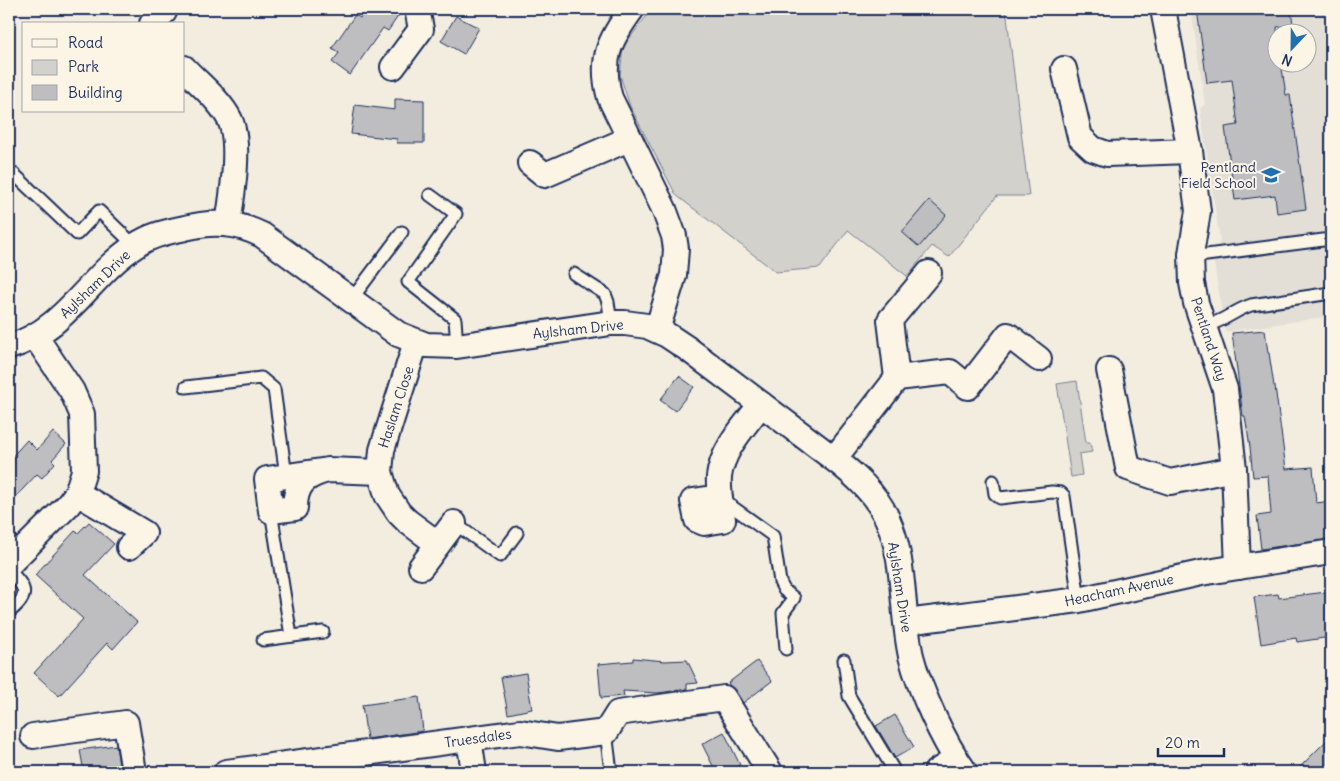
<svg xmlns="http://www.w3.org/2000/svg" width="1340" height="781" viewBox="0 0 1340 781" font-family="Delius,sans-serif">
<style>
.built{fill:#e3dfd6;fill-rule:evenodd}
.green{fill:#d3d1cc;stroke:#778095}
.building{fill:#bebec0;stroke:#1b2f5e}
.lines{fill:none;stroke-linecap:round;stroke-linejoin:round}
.lane-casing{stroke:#1b2f5e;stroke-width:15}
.street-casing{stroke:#1b2f5e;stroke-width:28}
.lane{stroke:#fcf5e5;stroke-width:11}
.street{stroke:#fcf5e5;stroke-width:24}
.labels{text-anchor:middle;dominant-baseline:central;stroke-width:4;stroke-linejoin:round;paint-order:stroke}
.poi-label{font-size:14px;fill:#1b2f5e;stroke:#fcf5e5;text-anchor:end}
.street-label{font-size:14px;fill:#1b2f5e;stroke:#fcf5e5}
</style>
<rect width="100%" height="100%" fill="#f3ede0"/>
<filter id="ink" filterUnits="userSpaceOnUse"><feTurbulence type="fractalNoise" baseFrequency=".02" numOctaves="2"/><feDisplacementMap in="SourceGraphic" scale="10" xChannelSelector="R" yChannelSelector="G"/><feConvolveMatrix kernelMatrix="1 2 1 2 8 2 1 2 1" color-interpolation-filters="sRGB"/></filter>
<g filter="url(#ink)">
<path class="built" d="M1191,9H1331V316L1225,332L1213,257L1220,241L1200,109L1205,104ZM1278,32H1308V62H1278Z"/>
<g class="green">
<path d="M652,9H1006L1029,196H997L949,257L932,246L907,276L848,230L820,268L776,272L676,195L630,106L620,75L623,47Z"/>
<path d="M1077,381L1086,443H1090L1092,452L1079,454L1082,475L1071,477L1057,384Z"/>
</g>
<g class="building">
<path d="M353,9H403L388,31L383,28L350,75L332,62L339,53L332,48L355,15L360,18L362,15Z"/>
<path d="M1197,9H1291L1293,25L1277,27L1278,62H1281L1286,95H1290L1306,209L1277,213L1275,195L1235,200L1225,127L1238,125L1232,80L1207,83Z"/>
<path d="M456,16L479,28L464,54L441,41Z"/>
<path d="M395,99L424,100V143H397V139L351,134L355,105L395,110Z"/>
<path d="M929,200L946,215L919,247L902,232Z"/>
<path d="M1265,330L1268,353H1269L1274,386H1275L1286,469L1313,467L1316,503L1331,501V539L1261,549L1257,516L1271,514L1268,476L1253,477L1250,447L1245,416H1243L1232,333Z"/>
<path d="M679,376L694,387L675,411L660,400Z"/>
<path d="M53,432L66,444L52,460L55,463L42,478L37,474L9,504V460L27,440L37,450Z"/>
<path d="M89,522L114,544L85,575L137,622L113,649L107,643L59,696L34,673L83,619L35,575L75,531L78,533Z"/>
<path d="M1326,592L1331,637L1297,642L1296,638L1261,644L1254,597L1278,594L1279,598Z"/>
<path d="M633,658L665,661L687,660L698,683L687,684V689L658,693L623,691L624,696L601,698L598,664L633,661Z"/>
<path d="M757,661L772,681L743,703L728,683Z"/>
<path d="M526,673L532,709L508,714L501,677Z"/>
<path d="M419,697L423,731L367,739L362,705Z"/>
<path d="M895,715L914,747L895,758L876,726Z"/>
<path d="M724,732L740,765L726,772H716L702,744Z"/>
<path d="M1331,736V772H1295Z"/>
<path d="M116,745L120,772H84L80,750Z"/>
</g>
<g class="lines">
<g class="lane-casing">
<g id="lane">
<path d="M9,179L14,174L77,234L99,211L135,246"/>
<path d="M430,195L456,214L408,282L455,319L457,346"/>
<path d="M1191,257L1331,239"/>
<path d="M574,274L605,294L608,302L611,323"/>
<path d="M351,300L402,232"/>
<path d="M1204,326C1224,322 1233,311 1251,305L1331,293"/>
<path d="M186,387L261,378L274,389L286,476"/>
<path d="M993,481L995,494L1000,498L1052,492L1061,493L1064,496L1079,600"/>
<path d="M720,498L773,536L780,582L784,590L794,598L783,613L786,649"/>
<path d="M271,511L291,636"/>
<path d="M454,523L500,556L517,533"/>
<path d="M9,539L21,551"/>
<path d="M9,570C26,588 31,595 9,612"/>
<path d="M263,640L323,632"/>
<path d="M844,660L849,696L895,772"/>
<path d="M606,732L611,772"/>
</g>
</g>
<g class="street-casing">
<g id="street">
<path d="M632,9C610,39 599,59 610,98L664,209L674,236L676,249L674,275L657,330"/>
<path d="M1163,9L1190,151L1198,211L1191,254L1192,283L1196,303L1225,389L1234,469L1238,567"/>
<path d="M152,24L164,12"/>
<path d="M393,67L421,29L417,9"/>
<path d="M184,68C199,84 220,100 230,120C241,144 232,197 228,224"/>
<path d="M1064,69L1080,137L1093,149L1107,154L1190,151"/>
<path d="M530,163L545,175L629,139"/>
<path d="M35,336L72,391L82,414L84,471L77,493"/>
<path d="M416,342L382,450L380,472L387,495L399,513L407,521L438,544"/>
<path d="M9,347C66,330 89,276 135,246C150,235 167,232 185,228C212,221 236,222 262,235L398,334L426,345L457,346L611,323H625L647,326L667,335L688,349L834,459C855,475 875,493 887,518C906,560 901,611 911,656C920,691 944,743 965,772"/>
<path d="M1109,370L1128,468L1170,482L1234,469"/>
<path d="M897,378L890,320L929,273"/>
<path d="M834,459L897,378L950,372L968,387L1008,335L1039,359"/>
<path d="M328,470C306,475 295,484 295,508L271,511L267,479L328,470L380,472"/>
<path d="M720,497L693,501L697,520L704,523L723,520C721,506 718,491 719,477C722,449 745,426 761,404"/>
<path d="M9,564L68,505L77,493L144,533L129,547"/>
<path d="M421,567L454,523"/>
<path d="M906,622L1079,600L1201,573L1331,552"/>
<path d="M33,736L126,723L134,772"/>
<path d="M469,739L474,772"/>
<path d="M226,772L520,732L558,738L606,732L618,713L724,698L770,772"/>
<path d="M936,772L956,759"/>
</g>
</g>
<use href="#lane" class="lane"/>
<use href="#street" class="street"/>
</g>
</g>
<defs>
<g id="school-bare" transform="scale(1.5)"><path d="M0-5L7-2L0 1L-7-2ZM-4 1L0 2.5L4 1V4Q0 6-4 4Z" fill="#1f6fb2" stroke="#fcf5e5" stroke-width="2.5" paint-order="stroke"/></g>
</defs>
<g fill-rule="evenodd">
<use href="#school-bare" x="1271" y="175"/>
</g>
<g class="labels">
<g class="poi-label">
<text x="1256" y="167">Pentland<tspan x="1256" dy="16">Field School</tspan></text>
</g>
<g class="street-label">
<text transform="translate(95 284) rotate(-44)">Aylsham Drive</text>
<text transform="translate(578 329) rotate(-6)">Aylsham Drive</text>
<text transform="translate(1209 339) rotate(72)">Pentland Way</text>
<text transform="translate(396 407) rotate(-72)">Haslam Close</text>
<text transform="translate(900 587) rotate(81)">Aylsham Drive</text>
<text transform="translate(1119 590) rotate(-12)">Heacham Avenue</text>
<text transform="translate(478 738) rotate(-8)">Truesdales</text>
</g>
</g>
<rect width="1340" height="781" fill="none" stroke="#fcf5e5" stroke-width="30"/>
<rect x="15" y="15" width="1310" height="751" fill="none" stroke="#1b2f5e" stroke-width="2" filter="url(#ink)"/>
<rect x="22" y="22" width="162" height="90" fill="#fcf5e5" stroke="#a2a6af"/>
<rect x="32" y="39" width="25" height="8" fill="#fcf5e5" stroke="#a2a6af"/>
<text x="68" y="48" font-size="15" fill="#1b2f5e">Road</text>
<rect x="32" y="60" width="25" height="15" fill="#d3d1cc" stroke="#a2a6af"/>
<text x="68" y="72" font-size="15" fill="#1b2f5e">Park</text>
<rect x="32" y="85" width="25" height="15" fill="#bebec0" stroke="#a2a6af"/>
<text x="68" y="98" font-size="15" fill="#1b2f5e">Building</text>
<g transform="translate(1292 48) rotate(202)"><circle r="24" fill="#fcf5e5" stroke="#a2a6af"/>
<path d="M0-4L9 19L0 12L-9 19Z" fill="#1f6fb2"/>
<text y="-8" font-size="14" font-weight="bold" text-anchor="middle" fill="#1b2f5e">N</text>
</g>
<path d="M1158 748v8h66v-8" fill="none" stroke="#1b2f5e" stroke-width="2.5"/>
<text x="1165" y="748" font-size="15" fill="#1b2f5e" stroke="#fcf5e5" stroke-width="4" paint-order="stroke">20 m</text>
</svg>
